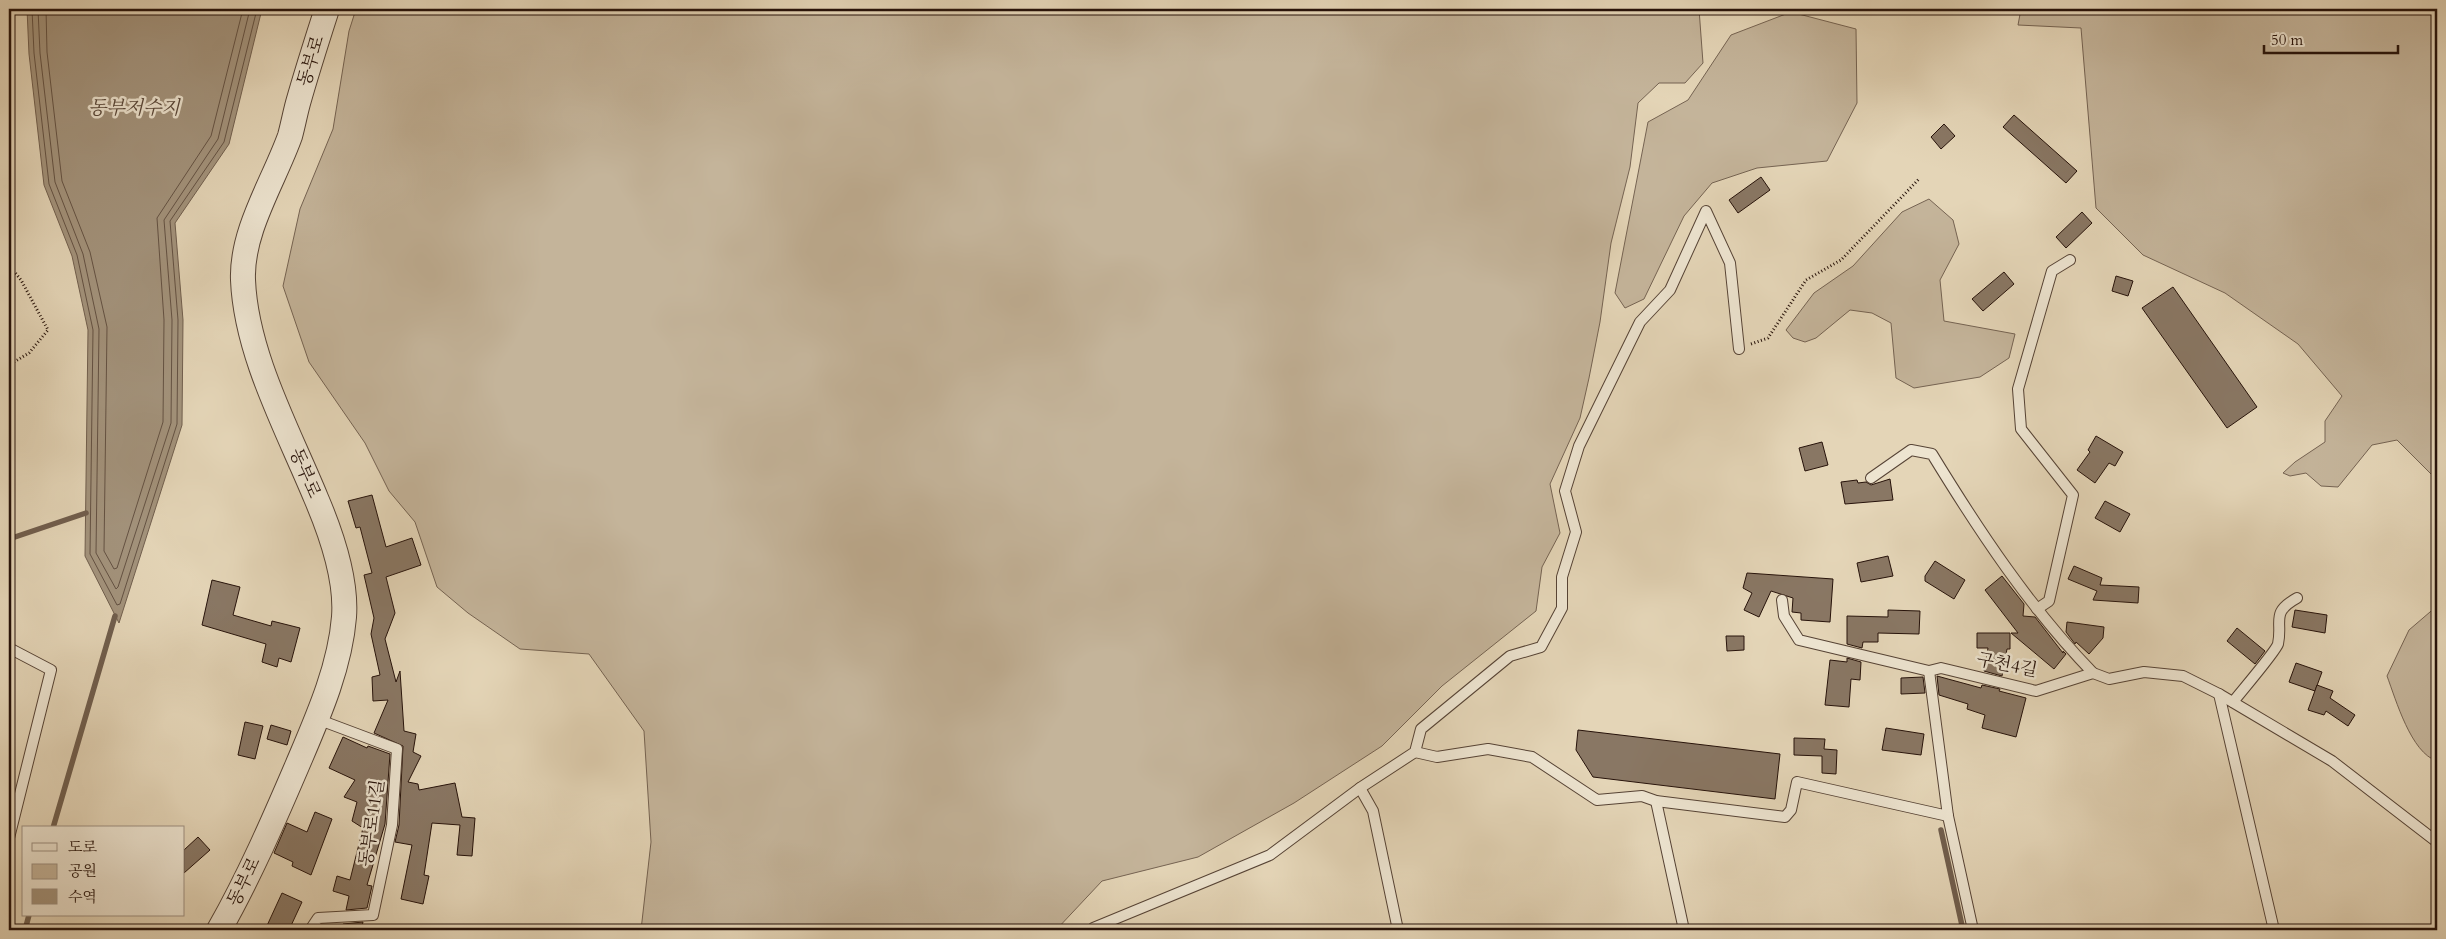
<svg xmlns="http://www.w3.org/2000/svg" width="2446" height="939" viewBox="0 0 2446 939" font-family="Cardo,'Noto Serif KR',serif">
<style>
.green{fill:#c4b49a;stroke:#756352}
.water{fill:#a3937c;stroke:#715f4e}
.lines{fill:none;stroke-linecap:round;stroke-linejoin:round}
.shore{stroke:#645243;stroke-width:1}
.stream{stroke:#715f4e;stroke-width:5.5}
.building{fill:#897764;stroke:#26120a}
.service-casing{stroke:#564335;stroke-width:12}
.tertiary-casing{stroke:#564335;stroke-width:26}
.path{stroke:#26120a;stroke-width:3;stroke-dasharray:1 2.5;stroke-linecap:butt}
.service{stroke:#ede4d0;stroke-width:10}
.tertiary{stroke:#ede4d0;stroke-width:24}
.labels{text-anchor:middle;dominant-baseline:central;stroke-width:5;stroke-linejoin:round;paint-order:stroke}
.street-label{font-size:18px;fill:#26120a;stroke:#ede4d0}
.water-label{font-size:19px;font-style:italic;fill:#584638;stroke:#ede4d0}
</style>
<rect width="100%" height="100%" fill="#e4d5b7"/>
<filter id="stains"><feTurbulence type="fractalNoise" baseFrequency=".004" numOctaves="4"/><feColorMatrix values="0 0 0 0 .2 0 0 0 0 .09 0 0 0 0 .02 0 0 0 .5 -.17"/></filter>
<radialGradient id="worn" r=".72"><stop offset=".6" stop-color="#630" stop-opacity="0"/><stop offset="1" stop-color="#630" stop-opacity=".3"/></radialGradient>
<g class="green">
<path d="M356,9H1699L1703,63L1685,83H1659L1638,103L1630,167L1611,243L1600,322L1589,378L1580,418L1550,484L1560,533L1542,567L1536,611L1442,686L1382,746L1294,803L1198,857L1102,881L1056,930H641L651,842L644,731L589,654L520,649L468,613L437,587L415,522L389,491L365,443L309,362L283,286L300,209L333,129L349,31Z"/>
<path d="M2021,9H2437V480L2397,440L2372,445L2338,487L2321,486L2306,473L2290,476L2283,473L2295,462L2325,442V421L2342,396L2298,344L2225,293L2143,255L2096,208L2081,28L2018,25Z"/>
<path d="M1791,12L1856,29L1857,103L1827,161L1757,168L1712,183L1684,216L1644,299L1625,308L1615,293L1648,122L1688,100L1731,35Z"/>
<path d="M1929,199L1953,220L1959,244L1940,280L1944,321L2015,334L2009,358L1980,377L1914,388L1896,378L1891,323L1872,313L1850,310L1816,338L1805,342L1793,338L1786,330L1814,293L1853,266L1902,212Z"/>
<path d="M2437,606V761C2411,753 2396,700 2387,676L2409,630Z"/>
</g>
<path class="water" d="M27,9H262L229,144L175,223L183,320L182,425L119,623L85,556L88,330L72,256L44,185L29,54Z"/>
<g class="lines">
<g class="shore">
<path d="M32,9L34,53L49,184L77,255L93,330L90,554L117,605L120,604L177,424L178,320L170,221L224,142L257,9"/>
<path d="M38,9L40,53L55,182L83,254L99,329L96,553L116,589L118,587L171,423L172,320L164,220L218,139L250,9"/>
<path d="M46,9L47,52L62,181L90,252L107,327L104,551L114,569L117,568L163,422L164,320L157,218L211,136L243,9"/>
</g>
<g class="stream">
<path d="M9,539L86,513"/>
<path d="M53,828L115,616"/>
<path d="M1941,830L1963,930"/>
<path d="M25,930L29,915"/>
</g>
</g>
<g class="building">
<path d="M2014,115L2077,171L2066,183L2003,127Z"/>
<path d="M1944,124L1955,136L1941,149L1931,137Z"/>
<path d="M1761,177L1770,190L1738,213L1729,200Z"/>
<path d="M2082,212L2092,223L2066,248L2056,237Z"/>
<path d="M2004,272L2014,284L1983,311L1972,299Z"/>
<path d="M2116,276L2133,281L2128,296L2112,291Z"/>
<path d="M2173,287L2257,407L2227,428L2142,308Z"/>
<path d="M2096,436L2123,452L2115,466L2109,463L2095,483L2077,470L2090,452L2088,450Z"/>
<path d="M1822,442L1828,465L1805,471L1799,448Z"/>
<path d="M1890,479L1893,500L1845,504L1841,482L1857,480L1858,483L1866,482L1871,485Z"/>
<path d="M372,495L386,547L412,538L421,565L386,577L395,613L385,639L396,682L400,671L404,731L416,734L413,752L421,756L408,782L418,784L419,790L455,783L462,817L475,818L472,856L457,855L460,825L432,823L424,875L429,876L423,904L401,899L412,845L395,842L399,825L403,746L374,733L388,700L373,701L372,677L380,675L371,634L374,618L364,575L372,573L360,527L356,528L348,501Z"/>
<path d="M2105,501L2130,514L2120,532L2095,518Z"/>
<path d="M1888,556L1893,576L1861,582L1857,563Z"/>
<path d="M1935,561L1965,580L1954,599L1925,581V576Z"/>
<path d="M2074,566L2102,578L2100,585L2139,587L2138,603L2093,600L2097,591L2068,579Z"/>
<path d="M1747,573L1833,579L1830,622L1801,620V613L1792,612L1793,598L1771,591L1759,617L1744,610L1752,593L1743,588Z"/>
<path d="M2002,576L2024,604L2023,616L2035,617L2063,653V651L2066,654L2054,669L2011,633H2018L1985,590Z"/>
<path d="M212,580L240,587L233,615L271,626L272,621L300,628L291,662L279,658L277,667L262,662L266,644L202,625Z"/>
<path d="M1888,610L1920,611L1919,634L1878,633V642H1863L1862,648L1847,644V616L1888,617Z"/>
<path d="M2295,610L2327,615L2325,633L2292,627Z"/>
<path d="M2067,622L2104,627L2103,638L2089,654L2076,642L2075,644L2066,632Z"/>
<path d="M2237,628L2265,651L2255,664L2227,641Z"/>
<path d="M1977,633H2010V649H2007L2002,676L1984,671L1988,648H1977Z"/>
<path d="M1726,636H1744V650L1727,651Z"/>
<path d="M1847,658L1861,662L1860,680L1851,679L1849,707L1825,705L1830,660L1847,662Z"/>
<path d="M2296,663L2322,672L2315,691L2289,682Z"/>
<path d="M1937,676L1981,688L1982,685L2000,689L1999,691L2026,698L2016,737L1982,728L1985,715L1967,709L1968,704L1939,695Z"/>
<path d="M1923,677L1925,693L1901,694V678Z"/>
<path d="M2317,685L2333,691L2330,698L2355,715L2348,726L2326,711L2324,715L2308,710Z"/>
<path d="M245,722L263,726L255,759L238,755Z"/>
<path d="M271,725L291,731L287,745L267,739Z"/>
<path d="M1886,728L1924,734L1921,755L1882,750Z"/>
<path d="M1578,730L1780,754L1775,799L1593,777L1576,750Z"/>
<path d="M343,737L367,748L368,746L390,754L385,824L367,885L372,886L367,908L346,910L349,896L333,891L337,876L350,880L363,828L352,821L357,802L344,797L355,780L329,768Z"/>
<path d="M1794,738L1825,739L1824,749L1837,750L1836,774L1822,773V756L1794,755Z"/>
<path d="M315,812L332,819L311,875L292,866L293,862L274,853L287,823L307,832Z"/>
<path d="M198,837L210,850L184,873V850Z"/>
<path d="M282,893L302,902L289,930H265Z"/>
<path d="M363,922L361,930H341L343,924Z"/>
</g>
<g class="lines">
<g class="service-casing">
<g id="service">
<path d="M1871,478L1911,450L1932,454C1979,531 2030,608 2093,673"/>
<path d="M1782,600L1784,616L1799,640L1929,671"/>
<path d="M2037,609L2049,601L2073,495L2021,429L2018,389L2052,271L2070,260"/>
<path d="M9,648L51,670L9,838"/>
<path d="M2219,694L2274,930"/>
<path d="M2233,702C2240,693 2276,651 2278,644C2283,621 2270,613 2297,598"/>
<path d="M1415,752L1437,757L1488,749L1532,757L1597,800L1642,796L1656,801L1785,817L1791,810L1797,782L1948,816"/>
<path d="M1360,788L1373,811L1398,930"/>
<path d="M1656,801L1684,930"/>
<path d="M310,930L318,918L373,915L392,825L397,749L317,719"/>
<path d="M1094,930L1093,928L1270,855L1360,788L1415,752L1421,729L1510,656L1541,647L1562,608V577L1576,532L1565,491L1579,446L1640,322L1670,290L1706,211L1730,263L1739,349"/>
<path d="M1973,930L1948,816L1929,671L1941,668L2036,691L2093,673L2109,679L2144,672L2183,676L2219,694L2332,761L2437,842"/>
</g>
</g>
<g class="tertiary-casing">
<path id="tertiary" d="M219,930C249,877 273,822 297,766C317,719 340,668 344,617C347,578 331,533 316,498C288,430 246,354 243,280C241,231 274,181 290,136C293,125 295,114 298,103C307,71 317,40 327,9"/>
</g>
<g class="path">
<path d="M9,265L21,280L48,330L29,353L9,365"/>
<path d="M1751,344L1768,338L1806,280L1841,260L1919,179"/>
</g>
<use href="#service" class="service"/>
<use href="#tertiary" class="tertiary"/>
</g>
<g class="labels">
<g class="street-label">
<text transform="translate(311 61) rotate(-73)">동부로</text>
<text transform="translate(305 473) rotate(67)">동부로</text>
<text transform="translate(2007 665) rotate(11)">구천4길</text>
<text transform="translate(372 823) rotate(-82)">동부로11길</text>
<text transform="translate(244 882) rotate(-64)">동부로</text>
</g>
<g class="water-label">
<text x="134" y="108">동부저수지</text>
</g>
</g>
<rect width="2446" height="939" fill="none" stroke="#e4d5b7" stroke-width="30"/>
<rect x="10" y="10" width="2426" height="919" fill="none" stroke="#26120a" stroke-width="2.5"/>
<rect x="15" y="15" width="2416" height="909" fill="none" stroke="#26120a"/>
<rect x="22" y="826" width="162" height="90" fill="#ede4d0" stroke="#9d9081"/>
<rect x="32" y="843" width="25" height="8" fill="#ede4d0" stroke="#9d9081"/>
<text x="68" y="852" font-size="15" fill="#26120a">도로</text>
<rect x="32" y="864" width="25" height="15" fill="#c4b49a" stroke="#9d9081"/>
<text x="68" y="876" font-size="15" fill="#26120a">공원</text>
<rect x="32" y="889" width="25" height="15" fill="#a3937c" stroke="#9d9081"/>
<text x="68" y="902" font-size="15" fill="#26120a">수역</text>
<path d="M2264 45v8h134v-8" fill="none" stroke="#26120a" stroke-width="2.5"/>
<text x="2271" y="45" font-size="15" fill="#26120a" stroke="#ede4d0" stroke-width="4" paint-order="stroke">50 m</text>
<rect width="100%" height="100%" filter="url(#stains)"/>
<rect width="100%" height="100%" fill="url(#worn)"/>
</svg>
